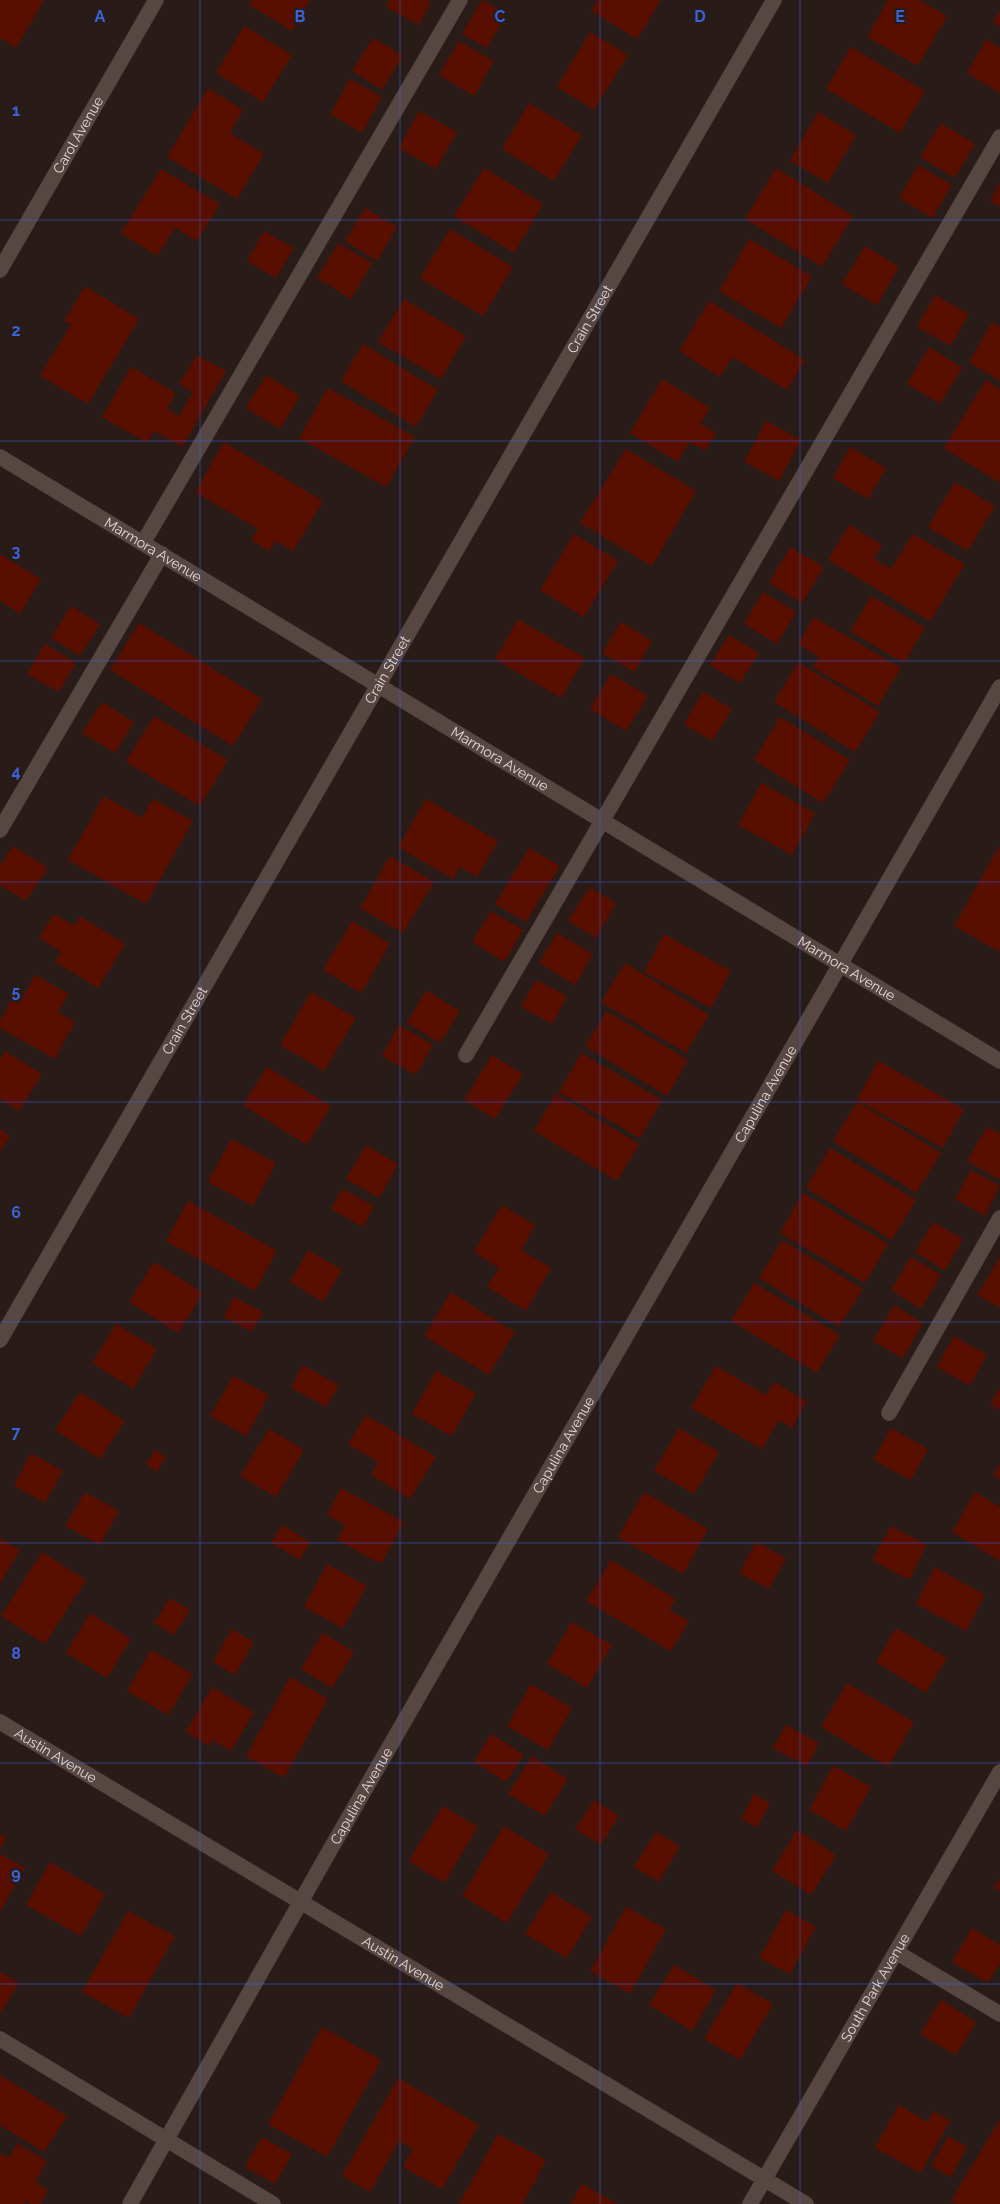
<svg xmlns="http://www.w3.org/2000/svg" width="1000" height="2204" viewBox="0 0 1000 2204" font-family="Raleway,sans-serif">
<style>
.building{fill:#590f00}
.lines{fill:none;stroke-linecap:round;stroke-linejoin:round}
.minor-casing{stroke:#433936;stroke-width:16}
.minor{stroke:#574743;stroke-width:15}
.grid{fill:none;stroke:#3b63d8;stroke-width:1;stroke-opacity:0.55}
.labels{text-anchor:middle;dominant-baseline:central;stroke-width:4.5;stroke-linejoin:round;paint-order:stroke}
.street-label{font-size:14px;fill:#e3d9d6;stroke:#291b18}
.grid-label{font-size:16px;text-anchor:middle;font-weight:bold;fill:#3b63d8;stroke:#291b18;stroke-width:4.5;stroke-linejoin:round;paint-order:stroke}
</style>
<rect width="100%" height="100%" fill="#291b18"/>
<g class="building">
<path d="M0,0H44L16,48L0,38Z"/>
<path d="M253,0H310L292,31L249,5Z"/>
<path d="M390,0H426L431,2L419,25L386,7Z"/>
<path d="M482,0L507,14L487,48L462,34Z"/>
<path d="M598,0H661L637,39L591,11Z"/>
<path d="M888,0H919L947,16L918,66L867,37Z"/>
<path d="M1000,10V27L993,22Z"/>
<path d="M244,26L292,55L263,102L216,73Z"/>
<path d="M590,32L628,55L594,110L557,87Z"/>
<path d="M373,38L403,56L382,90L352,71Z"/>
<path d="M986,39L1000,48V93L967,73Z"/>
<path d="M459,41L494,61L474,96L439,75Z"/>
<path d="M851,47L925,91L900,133L826,89Z"/>
<path d="M350,79L382,97L362,133L330,114Z"/>
<path d="M208,88L243,110L230,133L264,154L237,199L167,157Z"/>
<path d="M529,103L582,135L554,181L502,149Z"/>
<path d="M419,111L457,132L436,169L399,148Z"/>
<path d="M818,112L856,135L828,183L790,161Z"/>
<path d="M941,123L975,144L955,178L920,157Z"/>
<path d="M918,165L952,185L932,218L899,198Z"/>
<path d="M484,168L543,204L514,253L454,216Z"/>
<path d="M776,168L853,216L822,267L745,219Z"/>
<path d="M161,169L220,204L197,241L175,228L157,256L121,233Z"/>
<path d="M1000,182V207L990,201Z"/>
<path d="M365,208L397,227L377,261L345,241Z"/>
<path d="M450,229L513,267L483,316L420,278Z"/>
<path d="M264,231L294,248L276,278L247,261Z"/>
<path d="M749,239L812,276L781,328L719,291Z"/>
<path d="M338,243L372,263L351,299L317,278Z"/>
<path d="M865,246L899,267L877,305L842,284Z"/>
<path d="M85,286L139,319L88,404L40,376L71,324L64,321Z"/>
<path d="M935,295L969,314L951,346L917,327Z"/>
<path d="M404,299L466,336L441,379L378,342Z"/>
<path d="M709,301L805,360L787,390L733,357L720,377L679,351Z"/>
<path d="M992,322L1000,327V381L969,362Z"/>
<path d="M363,344L438,390L416,427L341,381Z"/>
<path d="M929,347L962,368L940,404L907,384Z"/>
<path d="M197,355L226,371L182,447L154,431L147,443L102,417L131,367L176,393L167,409L179,416L193,392L179,384Z"/>
<path d="M266,375L300,396L280,429L246,408Z"/>
<path d="M662,379L710,408L700,424L716,433L705,451L689,442L678,462L630,433Z"/>
<path d="M986,380L1000,389V483L944,448Z"/>
<path d="M328,388L415,437L386,487L299,438Z"/>
<path d="M766,421L801,440L779,481L744,462Z"/>
<path d="M224,442L323,501L293,551L275,541L269,551L251,540L258,529L195,492Z"/>
<path d="M850,447L886,468L868,499L833,478Z"/>
<path d="M626,449L696,491L652,566L580,523Z"/>
<path d="M955,482L995,506L968,551L928,527Z"/>
<path d="M849,525L882,545L874,559L891,569L913,534L965,564L930,621L828,560Z"/>
<path d="M574,534L618,561L584,617L540,590Z"/>
<path d="M790,547L824,567L802,603L769,583Z"/>
<path d="M0,554L41,579L20,614L0,601Z"/>
<path d="M763,592L796,612L777,644L744,624Z"/>
<path d="M871,596L925,628L904,663L850,631Z"/>
<path d="M71,606L100,624L80,656L51,638Z"/>
<path d="M814,617L901,668L878,706L813,667L819,657L798,644Z"/>
<path d="M518,619L585,658L561,698L495,659Z"/>
<path d="M621,622L652,641L634,672L602,653Z"/>
<path d="M139,623L262,699L233,746L110,670Z"/>
<path d="M729,635L759,653L740,683L710,665Z"/>
<path d="M45,644L76,663L59,692L27,674Z"/>
<path d="M798,662L880,712L855,752L774,702Z"/>
<path d="M611,674L648,696L626,731L590,709Z"/>
<path d="M703,692L732,709L712,741L684,724Z"/>
<path d="M102,702L134,722L115,753L82,733Z"/>
<path d="M154,716L228,760L200,806L126,762Z"/>
<path d="M780,717L850,760L823,803L754,760Z"/>
<path d="M761,783L815,813L792,855L738,825Z"/>
<path d="M104,796L142,818L153,799L193,821L146,904L68,860Z"/>
<path d="M426,799L498,841L477,877L460,867L453,879L398,847Z"/>
<path d="M1000,845V952L954,926Z"/>
<path d="M13,846L48,868L26,901L0,885V866Z"/>
<path d="M529,848L560,866L526,922L495,904Z"/>
<path d="M390,856L434,882L403,933L360,908Z"/>
<path d="M590,887L616,903L596,938L568,921Z"/>
<path d="M491,911L523,930L504,962L472,942Z"/>
<path d="M54,914L74,926L80,916L125,944L98,988L55,962L61,952L39,938Z"/>
<path d="M352,921L390,944L361,993L323,970Z"/>
<path d="M557,933L593,954L575,985L539,963Z"/>
<path d="M664,934L731,971L711,1008L644,972Z"/>
<path d="M625,963L709,1015L686,1053L601,1002Z"/>
<path d="M35,975L69,994L58,1012L75,1022L55,1059L0,1028V1021L12,999L19,1004Z"/>
<path d="M536,980L567,996L552,1024L521,1007Z"/>
<path d="M426,990L460,1011L440,1043L407,1023Z"/>
<path d="M311,992L356,1018L324,1071L280,1045Z"/>
<path d="M607,1011L688,1060L667,1096L585,1046Z"/>
<path d="M399,1025L433,1045L416,1075L382,1056Z"/>
<path d="M5,1051L42,1074L19,1111L0,1099V1059Z"/>
<path d="M581,1053L662,1100L640,1138L559,1092Z"/>
<path d="M492,1055L523,1074L495,1119L464,1100Z"/>
<path d="M878,1061L964,1109L943,1148L857,1100Z"/>
<path d="M267,1067L331,1106L307,1145L243,1105Z"/>
<path d="M556,1094L639,1144L617,1181L534,1131Z"/>
<path d="M857,1102L941,1153L916,1193L833,1141Z"/>
<path d="M987,1127L1000,1134V1180L967,1161Z"/>
<path d="M0,1129L10,1136L0,1152Z"/>
<path d="M231,1139L276,1163L253,1206L208,1182Z"/>
<path d="M366,1145L398,1164L379,1198L346,1179Z"/>
<path d="M830,1148L916,1200L892,1240L806,1188Z"/>
<path d="M971,1170L1000,1186L985,1216L955,1199Z"/>
<path d="M342,1189L374,1206L363,1227L331,1209Z"/>
<path d="M803,1193L888,1244L865,1283L780,1233Z"/>
<path d="M188,1201L277,1251L255,1291L166,1241Z"/>
<path d="M502,1205L535,1225L521,1250L551,1268L526,1311L487,1287L499,1268L474,1252Z"/>
<path d="M933,1222L963,1239L945,1271L915,1252Z"/>
<path d="M782,1240L863,1289L839,1327L759,1278Z"/>
<path d="M308,1250L342,1270L323,1302L290,1282Z"/>
<path d="M911,1257L941,1275L921,1309L891,1290Z"/>
<path d="M1000,1257V1308L977,1295Z"/>
<path d="M154,1262L203,1293L178,1333L129,1302Z"/>
<path d="M754,1283L840,1335L817,1373L731,1321Z"/>
<path d="M451,1292L515,1332L489,1375L424,1336Z"/>
<path d="M234,1297L263,1312L252,1332L224,1317Z"/>
<path d="M894,1305L923,1323L903,1358L873,1341Z"/>
<path d="M116,1324L157,1349L133,1389L92,1363Z"/>
<path d="M954,1336L987,1355L970,1386L937,1367Z"/>
<path d="M303,1365L339,1385L326,1407L291,1388Z"/>
<path d="M716,1366L766,1395L774,1382L807,1401L792,1428L779,1420L762,1449L691,1408Z"/>
<path d="M436,1371L476,1393L452,1436L412,1414Z"/>
<path d="M233,1376L269,1395L247,1436L210,1416Z"/>
<path d="M1000,1387V1410L990,1404Z"/>
<path d="M80,1392L125,1421L100,1459L55,1430Z"/>
<path d="M366,1415L436,1457L410,1499L371,1475L378,1462L348,1444Z"/>
<path d="M679,1428L719,1452L694,1494L654,1471Z"/>
<path d="M891,1428L928,1449L911,1480L873,1460Z"/>
<path d="M269,1429L304,1450L276,1497L240,1476Z"/>
<path d="M155,1450L166,1457L157,1472L146,1464Z"/>
<path d="M31,1453L63,1471L45,1503L14,1486Z"/>
<path d="M1000,1463V1479L993,1475Z"/>
<path d="M341,1488L404,1522L381,1564L337,1540L345,1525L327,1515Z"/>
<path d="M85,1492L119,1511L100,1545L65,1526Z"/>
<path d="M644,1492L708,1529L683,1574L618,1537Z"/>
<path d="M975,1492L1000,1507V1561L952,1532Z"/>
<path d="M282,1525L310,1542L300,1560L271,1543Z"/>
<path d="M891,1526L927,1545L909,1580L872,1560Z"/>
<path d="M0,1538L20,1550L0,1583Z"/>
<path d="M756,1542L786,1558L769,1589L739,1573Z"/>
<path d="M42,1552L86,1580L45,1644L1,1616Z"/>
<path d="M611,1560L676,1599L669,1610L689,1621L671,1651L586,1601Z"/>
<path d="M327,1564L367,1586L343,1628L304,1607Z"/>
<path d="M935,1567L985,1595L966,1631L916,1604Z"/>
<path d="M170,1598L190,1610L174,1635L154,1623Z"/>
<path d="M90,1613L131,1639L107,1678L66,1653Z"/>
<path d="M572,1622L612,1645L587,1688L547,1664Z"/>
<path d="M896,1628L947,1658L926,1693L876,1662Z"/>
<path d="M232,1629L254,1642L235,1675L213,1662Z"/>
<path d="M323,1633L354,1652L332,1688L301,1669Z"/>
<path d="M151,1650L193,1674L168,1715L127,1691Z"/>
<path d="M290,1677L328,1699L284,1778L246,1756Z"/>
<path d="M847,1683L914,1722L888,1767L821,1727Z"/>
<path d="M531,1684L572,1708L548,1750L507,1726Z"/>
<path d="M212,1687L254,1712L231,1751L212,1740L209,1746L186,1732Z"/>
<path d="M786,1725L819,1743L807,1766L773,1748Z"/>
<path d="M491,1734L524,1755L506,1782L474,1762Z"/>
<path d="M532,1756L568,1779L545,1816L508,1794Z"/>
<path d="M833,1766L871,1787L846,1831L809,1810Z"/>
<path d="M754,1794L770,1803L757,1828L741,1819Z"/>
<path d="M594,1800L619,1816L601,1845L575,1829Z"/>
<path d="M443,1806L478,1827L444,1883L409,1861Z"/>
<path d="M504,1826L549,1854L507,1923L462,1896Z"/>
<path d="M797,1830L836,1855L811,1895L772,1871Z"/>
<path d="M656,1832L680,1846L659,1882L634,1867Z"/>
<path d="M0,1834L6,1838L0,1849Z"/>
<path d="M0,1854L25,1868L0,1912Z"/>
<path d="M50,1862L105,1894L81,1936L26,1905Z"/>
<path d="M1000,1878V1891L994,1888Z"/>
<path d="M551,1892L592,1917L567,1958L525,1934Z"/>
<path d="M626,1907L666,1929L630,1994L590,1971Z"/>
<path d="M786,1910L816,1927L790,1974L759,1958Z"/>
<path d="M128,1911L175,1936L129,2018L82,1992Z"/>
<path d="M972,1928L1000,1945V1963L988,1983L952,1962Z"/>
<path d="M674,1965L716,1990L692,2031L649,2005Z"/>
<path d="M0,1972L19,1983L0,2014Z"/>
<path d="M737,1983L773,2004L740,2060L704,2039Z"/>
<path d="M941,2000L976,2022L956,2055L920,2034Z"/>
<path d="M322,2027L381,2060L327,2157L268,2124Z"/>
<path d="M0,2075L67,2116L44,2152L0,2125Z"/>
<path d="M398,2078L479,2125L442,2189L403,2167L413,2149L399,2141L370,2192L342,2176Z"/>
<path d="M899,2105L928,2122L934,2111L950,2121L921,2173L875,2148Z"/>
<path d="M1000,2119V2204H956L951,2201Z"/>
<path d="M498,2134L546,2160L523,2204H459Z"/>
<path d="M948,2136L967,2147L951,2177L931,2166Z"/>
<path d="M262,2137L292,2154L275,2184L245,2167Z"/>
<path d="M17,2143L47,2161L35,2182L48,2190L41,2204H31L26,2201L24,2204H0V2153L9,2158Z"/>
<path d="M582,2184L618,2204H571Z"/>
</g>
<g class="lines">
<g class="minor-casing">
<g id="minor">
<path id="s1" d="M0,270L156,0"/>
<path id="s2" d="M0,457L1000,1061"/>
<path d="M143,543L460,0"/>
<path d="M0,830L162,554"/>
<path d="M466,1055L1000,137"/>
<path id="s3" d="M0,1340L774,0"/>
<path d="M889,1413L1000,1218"/>
<path id="s4" d="M0,1722L806,2204"/>
<path d="M896,1952L1000,2014"/>
<path d="M0,2039L273,2204"/>
<path id="s5" d="M130,2204L330,1850L1000,687"/>
<path id="s6" d="M750,2204L1000,1772"/>
</g>
</g>
<use href="#minor" class="minor"/>
</g>
<path class="grid" d="M200,0V2204M400,0V2204M600,0V2204M800,0V2204M0,220H1000M0,441H1000M0,661H1000M0,882H1000M0,1102H1000M0,1322H1000M0,1543H1000M0,1763H1000M0,1984H1000"/>
<g class="labels">
<g class="street-label">
<text stroke="none"><textPath href="#s1" startOffset="156">Carol Avenue</textPath></text>
<text stroke="none"><textPath href="#s3" startOffset="1179">Crain Street</textPath></text>
<text stroke="none"><textPath href="#s2" startOffset="179">Marmora Avenue</textPath></text>
<text stroke="none"><textPath href="#s3" startOffset="774">Crain Street</textPath></text>
<text stroke="none"><textPath href="#s2" startOffset="584">Marmora Avenue</textPath></text>
<text stroke="none"><textPath href="#s2" startOffset="989">Marmora Avenue</textPath></text>
<text stroke="none"><textPath href="#s3" startOffset="369">Crain Street</textPath></text>
<text stroke="none"><textPath href="#s5" startOffset="1279">Capulina Avenue</textPath></text>
<text stroke="none"><textPath href="#s5" startOffset="874">Capulina Avenue</textPath></text>
<text stroke="none"><textPath href="#s4" startOffset="65">Austin Avenue</textPath></text>
<text stroke="none"><textPath href="#s5" startOffset="469">Capulina Avenue</textPath></text>
<text stroke="none"><textPath href="#s4" startOffset="470">Austin Avenue</textPath></text>
<text stroke="none"><textPath href="#s6" startOffset="250">South Park Avenue</textPath></text>
</g>
</g>
<g class="grid-label">
<text x="100" y="22">A</text>
<text x="300" y="22">B</text>
<text x="500" y="22">C</text>
<text x="700" y="22">D</text>
<text x="900" y="22">E</text>
<text x="16" y="116">1</text>
<text x="16" y="336">2</text>
<text x="16" y="557">3</text>
<text x="16" y="777">4</text>
<text x="16" y="997">5</text>
<text x="16" y="1218">6</text>
<text x="16" y="1438">7</text>
<text x="16" y="1659">8</text>
<text x="16" y="1879">9</text>
</g>
</svg>
